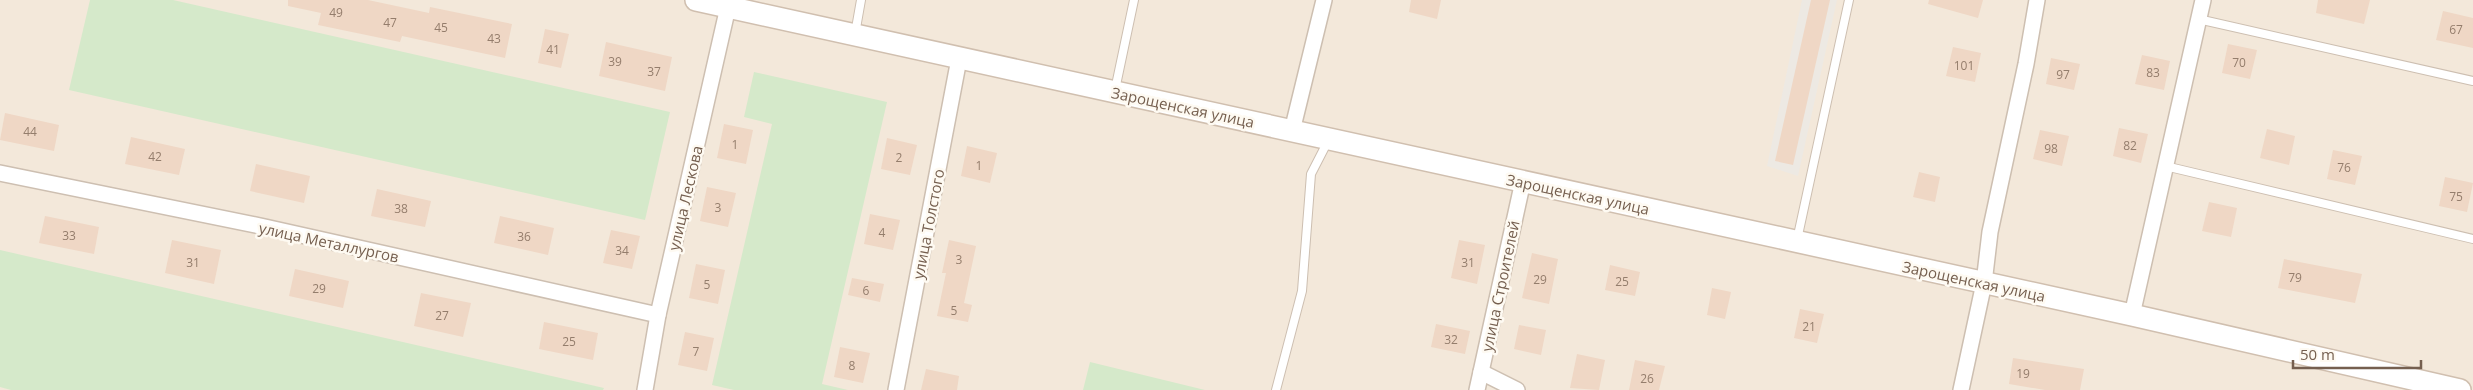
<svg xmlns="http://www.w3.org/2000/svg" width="2473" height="390" viewBox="0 0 2473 390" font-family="'Open Sans',sans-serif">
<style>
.residential{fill:#f3e8da}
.industrial{fill:#ede9e3}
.green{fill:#d5e9ca}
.building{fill:#efd7c5}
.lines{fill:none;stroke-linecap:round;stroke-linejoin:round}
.lane-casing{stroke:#cdbfb1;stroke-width:10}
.street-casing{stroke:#cdbfb1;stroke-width:18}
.secondary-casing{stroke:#d0bfaf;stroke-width:24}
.lane{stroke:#fff;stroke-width:8}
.street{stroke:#fff;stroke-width:15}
.secondary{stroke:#fff;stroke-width:21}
.labels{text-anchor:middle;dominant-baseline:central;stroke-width:5;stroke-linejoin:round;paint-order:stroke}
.number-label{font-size:12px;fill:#947d6c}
.street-label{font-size:15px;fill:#755f4f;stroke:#fefaf2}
</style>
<rect width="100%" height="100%" fill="#fbf6eb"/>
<rect class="residential" x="0" y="0" width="2473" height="390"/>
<path class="industrial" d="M1802,0H1837L1798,176L1767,166Z"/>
<g class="green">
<path d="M90,0H173L670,112L645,220L69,90Z"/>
<path d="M754,72L887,102L822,384L848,390H734L712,385L772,124L744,117Z"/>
<path d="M0,250L604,388L603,390H11L0,387Z"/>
<path d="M1090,362L1205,390H1083Z"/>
</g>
<g class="building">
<path d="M288,0H368L429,13L430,7L512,24L505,58L402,36L400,42L318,25L321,13L288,6Z"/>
<path d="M1411,0H1441L1437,19L1409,12Z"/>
<path d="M1811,0H1830L1793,165L1775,161Z"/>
<path d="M1929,0H1983L1978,18L1928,4Z"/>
<path d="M2318,0H2370L2364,24L2316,13Z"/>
<path d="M2443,11L2473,18V48L2436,40Z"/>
<path d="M545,29L569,34L561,68L538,63Z"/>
<path d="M606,42L672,57L665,91L599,76Z"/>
<path d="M2228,44L2257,50L2250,79L2222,73Z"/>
<path d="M1953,47L1981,53L1975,82L1946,76Z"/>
<path d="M2142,55L2170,61L2164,90L2135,84Z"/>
<path d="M2051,58L2080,64L2074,90L2046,84Z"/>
<path d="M5,113L59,125L54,151L0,140Z"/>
<path d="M724,124L753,130L746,164L717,158Z"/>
<path d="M2119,128L2148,134L2141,163L2113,156Z"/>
<path d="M2267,129L2295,136L2289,165L2260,158Z"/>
<path d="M2040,130L2069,136L2062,166L2033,159Z"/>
<path d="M131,137L185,149L179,175L125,164Z"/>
<path d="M887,138L917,145L910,175L881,169Z"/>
<path d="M967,146L997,153L990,183L961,176Z"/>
<path d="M2333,150L2362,156L2355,185L2327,179Z"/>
<path d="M256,164L310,176L304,203L250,191Z"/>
<path d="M1919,172L1940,177L1935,202L1913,197Z"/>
<path d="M2445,177L2473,183L2467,212L2439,206Z"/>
<path d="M707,187L736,193L728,227L700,221Z"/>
<path d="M377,189L431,201L425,227L371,216Z"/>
<path d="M2209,202L2237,208L2231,237L2202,231Z"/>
<path d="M870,214L900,220L893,250L864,244Z"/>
<path d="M45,216L99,227L94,254L39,243Z"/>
<path d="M500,216L554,228L548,255L494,243Z"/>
<path d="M611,230L640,236L632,269L603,263Z"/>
<path d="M172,240L221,250L214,284L165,273Z"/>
<path d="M949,240L976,246L964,303L972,305L968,322L937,316L946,273H942Z"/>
<path d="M1459,240L1485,245L1477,284L1451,278Z"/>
<path d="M1532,253L1558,259L1549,304L1522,298Z"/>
<path d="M2284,259L2362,274L2355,303L2278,288Z"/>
<path d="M696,264L725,270L718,304L689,298Z"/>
<path d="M1610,265L1640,272L1635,296L1605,290Z"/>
<path d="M295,269L349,281L343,308L289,296Z"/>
<path d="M852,278L884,284L880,302L848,295Z"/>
<path d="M1712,288L1731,292L1725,319L1707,315Z"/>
<path d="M421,293L471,303L463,337L414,326Z"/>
<path d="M1800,309L1824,314L1817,343L1794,338Z"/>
<path d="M544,322L598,333L593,360L539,349Z"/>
<path d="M1436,324L1470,331L1465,354L1431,347Z"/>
<path d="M1519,325L1546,330L1541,355L1514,349Z"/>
<path d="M685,332L714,338L707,371L678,365Z"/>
<path d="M840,347L870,353L863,383L834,377Z"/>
<path d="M1577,354L1605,360L1599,390L1570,388Z"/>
<path d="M2013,358L2084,369L2080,390H2045L2009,384Z"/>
<path d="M1635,360L1665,366L1659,390H1629Z"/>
<path d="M926,369L959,376L957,390H921Z"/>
</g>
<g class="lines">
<g class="lane-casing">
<g id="lane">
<path d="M2198,19L2473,81"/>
<path d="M855,34L861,0"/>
<path d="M1115,90L1134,0"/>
<path d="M2165,166L2473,239"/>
<path d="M1797,240L1849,0"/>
<path d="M1276,390L1302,291L1311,174L1328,141"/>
</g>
</g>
<g class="street-casing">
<g id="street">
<path d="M1292,131L1324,0"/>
<path d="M0,173L265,227L658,315"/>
<path d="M2132,315L2203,0"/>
<path d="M1481,372L1517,390"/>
<path d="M645,390L658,315L728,7"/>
<path d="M896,390L959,59"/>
<path d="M1477,390L1523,181"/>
<path d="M1961,390L1984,283L1990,232L2026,64L2037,0"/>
</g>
</g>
<g class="secondary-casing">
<path id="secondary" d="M696,0L2132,315L2460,390"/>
</g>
<use href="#lane" class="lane"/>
<use href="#street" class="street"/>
<use href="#secondary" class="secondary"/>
</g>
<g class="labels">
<g class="number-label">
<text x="336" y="12">49</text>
<text x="390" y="22">47</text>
<text x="441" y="27">45</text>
<text x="2456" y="29">67</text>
<text x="494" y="38">43</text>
<text x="553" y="49">41</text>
<text x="615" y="61">39</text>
<text x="2239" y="62">70</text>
<text x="1964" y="65">101</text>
<text x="654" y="71">37</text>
<text x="2153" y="72">83</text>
<text x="2063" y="74">97</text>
<text x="30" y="131">44</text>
<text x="735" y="144">1</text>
<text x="2130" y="145">82</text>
<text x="2051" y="148">98</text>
<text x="155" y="156">42</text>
<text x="899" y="157">2</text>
<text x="979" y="165">1</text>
<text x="2344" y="167">76</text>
<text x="2456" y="196">75</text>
<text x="718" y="207">3</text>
<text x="401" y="208">38</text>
<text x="882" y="232">4</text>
<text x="69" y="235">33</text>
<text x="524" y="236">36</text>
<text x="622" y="250">34</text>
<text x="959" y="259">3</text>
<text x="193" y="262">31</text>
<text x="1468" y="262">31</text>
<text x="2295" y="277">79</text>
<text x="1540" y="279">29</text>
<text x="1622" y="281">25</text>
<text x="707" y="284">5</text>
<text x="319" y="288">29</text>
<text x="866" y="290">6</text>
<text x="954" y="310">5</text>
<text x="442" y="315">27</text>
<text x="1809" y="326">21</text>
<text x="1451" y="339">32</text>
<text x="569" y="341">25</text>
<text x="696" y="351">7</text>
<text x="852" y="365">8</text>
<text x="2023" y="373">19</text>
<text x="1647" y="378">26</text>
</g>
<g class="street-label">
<text transform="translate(1183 107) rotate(12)">Зарощенская улица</text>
<text transform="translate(1578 194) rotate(12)">Зарощенская улица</text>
<text transform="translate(685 198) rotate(-77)">улица Лескова</text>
<text transform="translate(928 224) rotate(-79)">улица Толстого</text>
<text transform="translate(329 242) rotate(12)">улица Металлургов</text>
<text transform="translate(1974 281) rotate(12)">Зарощенская улица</text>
<text transform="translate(1500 286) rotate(-78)">улица Строителей</text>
</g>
</g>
<path d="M2293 360v8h128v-8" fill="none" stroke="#755f4f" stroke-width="2.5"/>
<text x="2300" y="360" font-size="15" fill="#755f4f" stroke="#fefaf2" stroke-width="4" paint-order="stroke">50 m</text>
</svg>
